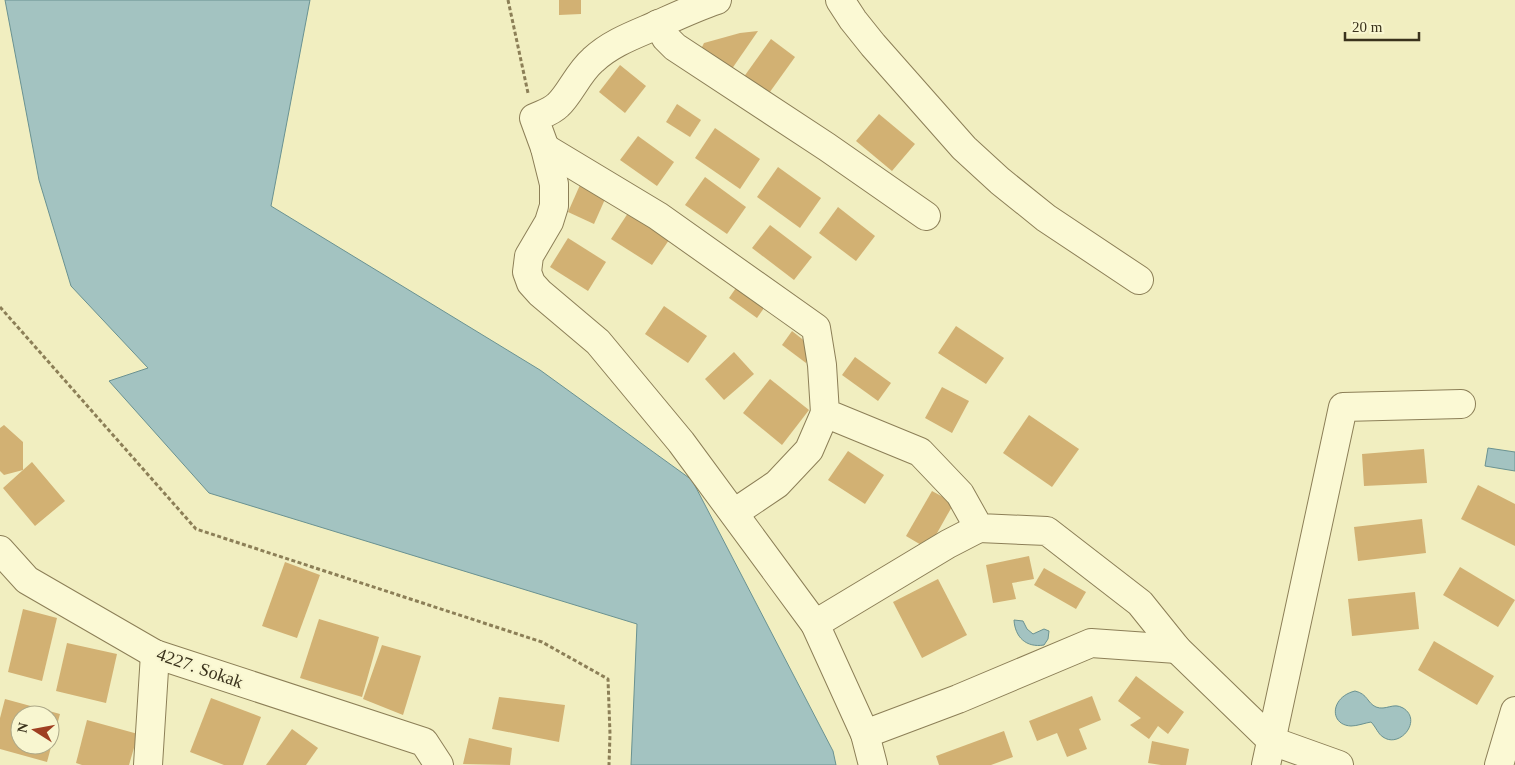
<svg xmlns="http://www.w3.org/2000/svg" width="1515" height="765" viewBox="0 0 1515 765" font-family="'Times New Roman',serif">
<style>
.water{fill:#a3c3c1;stroke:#6a9291}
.building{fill:#d2b173;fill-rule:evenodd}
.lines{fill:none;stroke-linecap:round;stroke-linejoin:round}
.minor-casing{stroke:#8c7f57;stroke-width:30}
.path{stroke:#8c7f57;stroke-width:3;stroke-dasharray:4 2.5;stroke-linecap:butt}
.minor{stroke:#fbf9d4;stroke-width:28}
.labels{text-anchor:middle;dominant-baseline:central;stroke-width:4;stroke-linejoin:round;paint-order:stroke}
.street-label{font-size:18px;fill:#3a321c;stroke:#f8f6d0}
</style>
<rect width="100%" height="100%" fill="#f1eec0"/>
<g class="water">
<path d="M5,0H310L271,206L540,370L692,480L833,751L836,765H631L637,624L209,493L109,381L148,368L71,286L39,180Z"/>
<path d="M1488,448L1515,452V471L1485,466Z"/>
<path d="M1014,620L1023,621L1027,629L1033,634L1044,629L1049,631L1048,639L1044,645C1026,648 1015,637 1014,620Z"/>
<path d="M1355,691C1368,694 1367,703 1376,707C1386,711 1393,702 1403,708C1423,720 1400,749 1383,737C1378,734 1376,727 1371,722C1365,723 1357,726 1351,726C1329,725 1330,697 1355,691Z"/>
</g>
<g class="building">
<path d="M559,0H581V14L559,15Z"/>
<path d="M758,31L727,76L698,55L704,43L740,33Z"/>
<path d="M771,39L795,57L762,103L738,85Z"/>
<path d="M620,65L646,86L625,113L599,92Z"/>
<path d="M677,104L701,120L690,137L666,122Z"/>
<path d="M879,114L915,144L892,171L856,141Z"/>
<path d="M715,128L760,159L740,189L695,158Z"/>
<path d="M638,136L674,162L657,186L620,160Z"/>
<path d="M778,167L821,198L800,228L757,197Z"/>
<path d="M705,177L746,207L727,234L685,205Z"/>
<path d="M580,185L606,197L594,224L568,212Z"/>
<path d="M838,207L875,236L856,261L819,233Z"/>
<path d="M628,213L669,240L652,265L611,239Z"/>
<path d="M770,225L812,257L794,280L752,248Z"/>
<path d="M568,238L606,262L588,291L550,267Z"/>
<path d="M738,285L766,305L757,318L729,298Z"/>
<path d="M664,306L707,336L688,363L645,334Z"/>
<path d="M956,326L1004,358L986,384L938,353Z"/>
<path d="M792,331L811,346L806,363L782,345Z"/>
<path d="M734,352L754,374L724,400L705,379Z"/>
<path d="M855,357L891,383L878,401L842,375Z"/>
<path d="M770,379L809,410L782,445L743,413Z"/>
<path d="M942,387L969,401L952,433L925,418Z"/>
<path d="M1029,415L1079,449L1052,487L1003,453Z"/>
<path d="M4,425L23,442V470L32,462L65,501L35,526L3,488L23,470L4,475L0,471V428Z"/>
<path d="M1424,449L1427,483L1364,486L1362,454Z"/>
<path d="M848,451L884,475L865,504L828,480Z"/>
<path d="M1478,485L1515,504V546L1461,519Z"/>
<path d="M932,491L954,503L928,549L906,536Z"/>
<path d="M1422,519L1426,553L1358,561L1354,527Z"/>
<path d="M1029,556L1034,579L1012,583L1016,599L993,603L986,565Z"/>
<path d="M285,562L320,575L297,638L262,626Z"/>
<path d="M1460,567L1515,600L1498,627L1443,595Z"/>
<path d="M1044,568L1086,592L1076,609L1034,585Z"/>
<path d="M938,579L967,635L922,658L893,602Z"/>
<path d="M1415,592L1419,629L1352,636L1348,599Z"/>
<path d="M23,609L57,618L42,681L8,672Z"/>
<path d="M319,619L379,637L362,697L300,678Z"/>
<path d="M1434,641L1494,676L1477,705L1418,670Z"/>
<path d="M67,643L117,654L106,703L56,691Z"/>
<path d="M382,645L421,656L403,715L363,699Z"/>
<path d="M1136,676L1184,712L1168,734L1158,726L1149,739L1130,725L1141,718L1118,701Z"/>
<path d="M1092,696L1101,720L1079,729L1087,749L1067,757L1057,733L1037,741L1029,721Z"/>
<path d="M499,697L565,705L559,742L492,729Z"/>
<path d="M211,698L261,717L243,765H224L190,752Z"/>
<path d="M5,699L60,714L47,762L0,749V718ZM20,715H50V745H20Z"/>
<path d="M87,720L138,734L129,765H82L76,763Z"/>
<path d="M292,729L318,748L306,765H266Z"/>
<path d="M1004,731L1013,757L991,765H939L936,756Z"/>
<path d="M469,738L512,748L510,765L463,764Z"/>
<path d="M1152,741L1189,749L1186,765H1161L1148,763Z"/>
</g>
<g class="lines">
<g class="minor-casing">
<g id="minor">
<path d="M717,0C696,7 677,16 657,25C634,35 611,43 593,60C578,73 570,94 558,105C551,112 542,114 534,118L545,148L554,184V206L549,222L529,256L527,272L531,283L540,293L598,342L681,442L815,624L865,734L873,765"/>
<path d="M840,0L853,20L873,45L964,148L1000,181L1046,218L1139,280"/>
<path d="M658,24L666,38L675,47L827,147L926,216"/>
<path d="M545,148L658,216L816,328L822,365L825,413L920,452L960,494L979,528L1047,531L1140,603L1177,649L1272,741L1339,765"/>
<path d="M734,513L777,484L809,450L825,413"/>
<path d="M0,550L27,580L155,654L424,742L439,765"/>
<path d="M815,624L948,544L979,528"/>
<path d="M865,734L958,699L1091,643L1177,649"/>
<path d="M148,765L155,654"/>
<path d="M1266,765L1343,407L1461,404"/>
<path d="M1499,765L1515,711"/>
</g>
</g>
<g class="path">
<path d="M508,0L528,93"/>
<path d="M0,307L196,529L542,642L608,679L610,734L609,765"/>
</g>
<use href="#minor" class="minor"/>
</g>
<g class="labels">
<g class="street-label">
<text transform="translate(200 668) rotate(19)">4227. Sokak</text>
</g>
</g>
<g transform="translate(35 730) rotate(281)"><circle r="24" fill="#f8f6d0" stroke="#aca888"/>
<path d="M0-4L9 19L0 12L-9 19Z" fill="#9f3f22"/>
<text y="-8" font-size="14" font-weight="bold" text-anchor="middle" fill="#3a321c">N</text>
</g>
<path d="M1345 32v8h74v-8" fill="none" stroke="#3a321c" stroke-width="2.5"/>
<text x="1352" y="32" font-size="15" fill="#3a321c" stroke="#f8f6d0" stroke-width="4" paint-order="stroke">20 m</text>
</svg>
